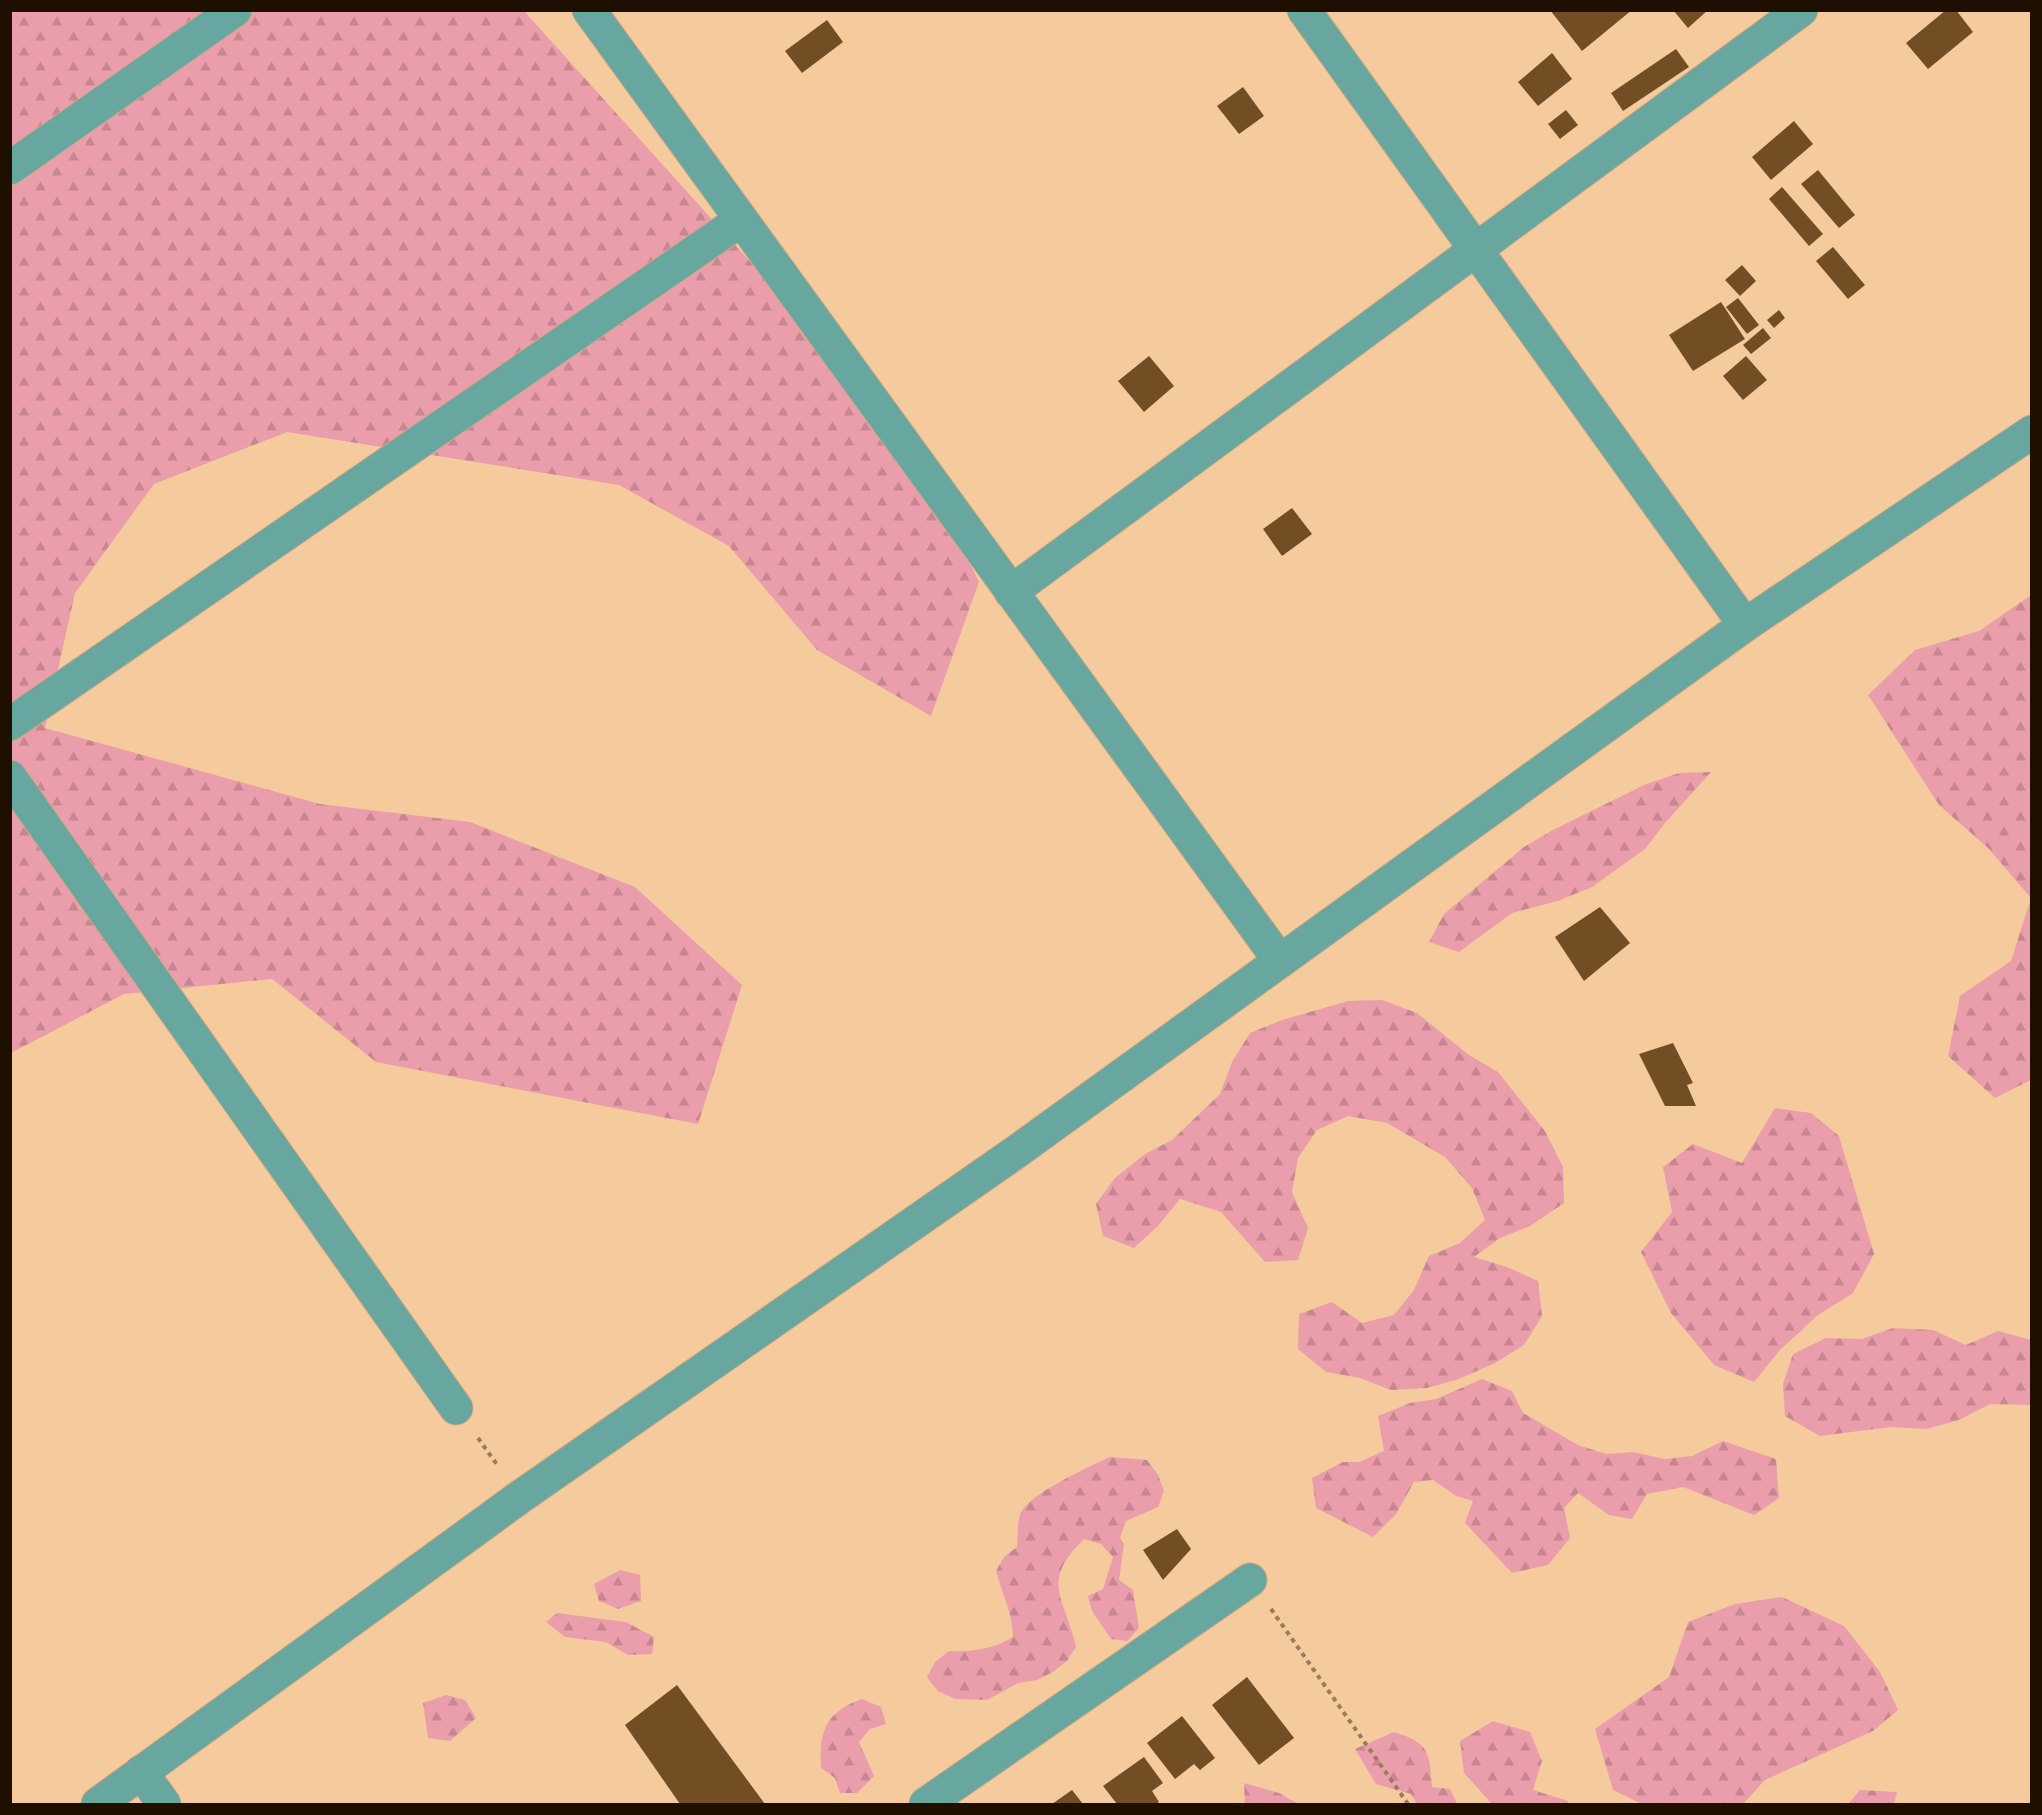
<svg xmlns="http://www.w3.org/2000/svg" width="2042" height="1815" viewBox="0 0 2042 1815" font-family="'PT Sans Narrow',sans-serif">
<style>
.forest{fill:url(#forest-firs)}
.building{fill:#734e24}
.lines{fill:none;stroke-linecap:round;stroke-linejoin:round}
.street-casing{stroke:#cea982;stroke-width:35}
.path{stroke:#9a7b5c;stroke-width:4;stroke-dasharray:4.5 4.5;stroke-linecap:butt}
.street{stroke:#68a6a0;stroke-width:33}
</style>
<defs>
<pattern id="forest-firs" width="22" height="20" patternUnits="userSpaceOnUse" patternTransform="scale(1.5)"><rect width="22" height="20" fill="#ea9dab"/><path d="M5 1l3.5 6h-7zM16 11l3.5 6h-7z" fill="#c88691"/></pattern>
</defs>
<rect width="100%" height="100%" fill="#f5cb9e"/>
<g class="forest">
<path d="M11,11H524L904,432L979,582L931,716L817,650L729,546L619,485L287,432L154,484L75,593L45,728L320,804L470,822L635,887L742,985L698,1124L376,1062L272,979L124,994L11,1053Z"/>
<path d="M2031,595V1080L1995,1098L1948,1056L1960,996L2011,961L2031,898L1988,848L1939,805L1868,695L1915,650L1979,631Z"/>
<path d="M1711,772L1665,823L1645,849L1592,887L1558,901L1512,913L1459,952L1429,942L1444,914L1524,847L1553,830L1644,785L1679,773Z"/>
<path d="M1382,1000L1417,1013L1469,1055L1498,1072L1545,1131L1563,1167L1564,1203L1530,1226L1500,1238L1474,1257L1507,1267L1538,1281L1542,1316L1524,1345L1495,1363L1459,1379L1427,1388L1391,1390L1360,1378L1326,1372L1298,1349L1299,1314L1332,1302L1362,1323L1394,1315L1414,1290L1429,1256L1460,1243L1485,1220L1472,1188L1445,1157L1387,1123L1348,1116L1317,1130L1298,1158L1292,1192L1308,1228L1298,1260L1265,1262L1221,1212L1180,1199L1158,1226L1134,1248L1103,1236L1096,1204L1115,1178L1145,1154L1172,1140L1220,1094L1232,1062L1250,1033L1282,1020L1348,1001Z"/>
<path d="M1775,1108L1811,1113L1839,1136L1874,1254L1853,1293L1818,1315L1780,1350L1754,1382L1714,1365L1671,1313L1641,1252L1672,1212L1663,1167L1693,1144L1742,1163Z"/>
<path d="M1893,1328L1933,1330L1966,1345L1998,1331L2031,1340V1405L1990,1404L1959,1420L1926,1429L1891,1427L1820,1436L1785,1416L1783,1384L1793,1354L1826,1338L1862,1339Z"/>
<path d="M1482,1379L1512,1391L1523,1413L1578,1445L1606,1454L1633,1452L1665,1459L1692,1456L1723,1441L1776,1459L1779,1498L1754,1515L1683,1487L1647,1494L1632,1519L1609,1515L1578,1493L1564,1508L1570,1538L1548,1565L1512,1573L1465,1523L1473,1501L1456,1496L1433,1480L1414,1482L1396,1514L1373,1537L1316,1508L1312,1478L1343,1462H1359L1384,1451L1378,1416L1410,1403L1436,1399Z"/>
<path d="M1110,1457L1147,1460L1158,1475L1164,1491L1158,1507L1126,1521L1120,1538L1124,1544L1119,1580L1133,1590L1139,1628L1127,1641L1111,1639L1092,1611L1088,1596L1103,1589L1113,1557L1101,1544L1084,1539C1039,1583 1065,1597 1076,1647L1067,1661L1053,1672L1037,1680L1018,1683L987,1700L955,1699L938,1691L927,1677L935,1662L949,1651C971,1652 994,1649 1013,1637C1013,1615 1002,1593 996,1571L1004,1557L1017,1547C1018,1537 1017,1524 1020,1515C1027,1494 1089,1467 1110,1457Z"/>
<path d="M620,1570L640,1575L641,1601L618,1609L599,1601L594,1584Z"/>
<path d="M1782,1597L1844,1626L1880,1672L1898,1710L1873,1731L1765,1780L1743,1804H1642L1613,1790L1595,1729L1669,1677L1688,1622L1735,1604Z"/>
<path d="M557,1613L626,1622L654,1637L652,1654L628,1655L606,1642L565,1637L546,1622Z"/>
<path d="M446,1695L465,1700L476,1718L450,1741L428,1738L423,1703Z"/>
<path d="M862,1699L881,1707L886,1724L870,1729L859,1742L874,1776L857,1793H840L835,1778L821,1768C819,1730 826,1712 862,1699Z"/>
<path d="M1493,1721L1530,1732L1542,1761L1533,1790L1568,1801V1804H1492L1464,1773L1460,1741Z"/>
<path d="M1394,1732C1430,1743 1429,1752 1432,1787L1450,1789L1457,1804H1417L1411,1794L1376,1784L1355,1749Z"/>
<path d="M1244,1783L1279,1793L1298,1804H1245Z"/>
<path d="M1860,1790L1897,1792L1894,1804H1848Z"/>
</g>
<g class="building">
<path d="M1550,10H1632L1582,51Z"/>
<path d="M1673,10H1708L1688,28Z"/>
<path d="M1946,10H1956L1973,32L1928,69L1906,43Z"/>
<path d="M827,20L843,42L802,73L785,51Z"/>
<path d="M1676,49L1689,67L1623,111L1611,93Z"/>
<path d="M1552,53L1572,79L1538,106L1518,82Z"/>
<path d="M1243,87L1264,116L1239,134L1217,106Z"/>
<path d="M1566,110L1578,125L1560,139L1548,124Z"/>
<path d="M1794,121L1813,144L1771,180L1752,157Z"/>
<path d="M1818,170L1855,215L1839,228L1801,184Z"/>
<path d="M1782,187L1823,234L1809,246L1769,199Z"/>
<path d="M1833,247L1865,285L1848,299L1816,261Z"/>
<path d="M1742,265L1756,281L1740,296L1725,280Z"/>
<path d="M1738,298L1759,325L1747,334L1726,307Z"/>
<path d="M1721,302L1745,339L1693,371L1669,335Z"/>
<path d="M1779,310L1785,318L1774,328L1767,320Z"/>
<path d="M1763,328L1771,338L1751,354L1743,345Z"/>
<path d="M1149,356L1174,386L1144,412L1118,381Z"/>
<path d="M1746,356L1767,380L1743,400L1723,376Z"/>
<path d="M1292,508L1312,534L1282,556L1263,529Z"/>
<path d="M1600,907L1630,943L1584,981L1555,937Z"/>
<path d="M1673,1043L1693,1083L1687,1085L1696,1106H1665L1639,1054Z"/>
<path d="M1177,1529L1191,1549L1163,1580L1143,1550Z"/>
<path d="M1247,1677L1294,1738L1259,1765L1212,1705Z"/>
<path d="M677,1685L765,1804H680L625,1725Z"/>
<path d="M1182,1716L1215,1758L1200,1770L1194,1764L1175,1779L1147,1743Z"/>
<path d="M1144,1757L1163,1783L1152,1791L1159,1802L1156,1804H1117L1103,1786Z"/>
<path d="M1072,1790L1083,1804H1052Z"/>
</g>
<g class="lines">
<g class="street-casing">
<g id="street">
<path d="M589,10L1280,961"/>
<path d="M1304,10L1745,625"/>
<path d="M10,168L235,10"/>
<path d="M1011,592L1801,10"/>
<path d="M10,724L741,220"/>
<path d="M10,777L456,1408"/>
<path d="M141,1772L164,1804"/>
<path d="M98,1804L520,1497L1016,1152L1745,625L2032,432"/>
<path d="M926,1804L1250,1580"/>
</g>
</g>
<g class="path">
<path d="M478,1438L498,1466"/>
<path d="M1271,1609L1408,1804"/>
</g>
<use href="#street" class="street"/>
</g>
<rect width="2042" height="1815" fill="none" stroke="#1e0f01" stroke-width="24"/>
</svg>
